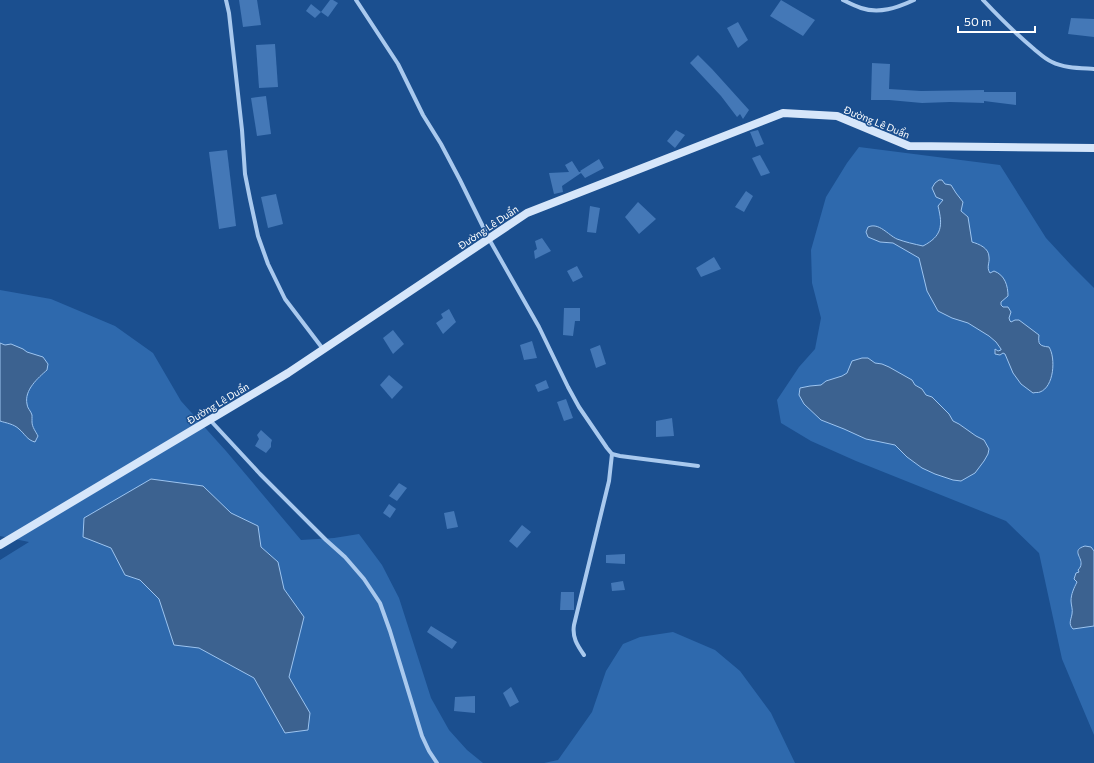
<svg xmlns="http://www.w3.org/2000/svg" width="1094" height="763" viewBox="0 0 1094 763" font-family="Commissioner,sans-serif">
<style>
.green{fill:#2e69ad}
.water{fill:#3c6290;stroke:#9cc4f0}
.building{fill:#4478b7}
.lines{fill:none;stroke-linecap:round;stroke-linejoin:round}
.street{stroke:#a9c9ee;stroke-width:4}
.secondary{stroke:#d6e6fa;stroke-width:8}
.labels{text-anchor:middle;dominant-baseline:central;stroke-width:3;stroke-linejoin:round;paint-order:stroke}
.street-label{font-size:10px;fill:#fff;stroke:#1b4f8f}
</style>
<rect width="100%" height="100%" fill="#1b4f8f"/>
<g class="green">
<path d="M859,147L1000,165L1046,238L1071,265L1094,288V735L1062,659L1039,553L1006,521L856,461L811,441L781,423L777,400L799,367L815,349L821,318L812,283L811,250L826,197L847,163Z"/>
<path d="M0,290L51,299L115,326L153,353L181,401L226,451L301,540L334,538L359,534L382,565L399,598L431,698L449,730L467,750L483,763H0V560L29,542L0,536Z"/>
<path d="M673,632L715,650L740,671L771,713L795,763H544L558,760L592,712L606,671L623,644L640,637Z"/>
</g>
<g class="water">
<path d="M939,180H942L945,184L951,185L956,193L963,202L961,211L968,217L972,242C979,244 989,248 989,257C990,263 986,267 990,273L994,271C1005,275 1008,286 1008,296L1001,302V305L1003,307H1008L1011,312L1009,318L1010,321L1011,322L1015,320H1019L1039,335C1038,344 1039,346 1049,347C1056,358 1054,387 1040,392C1038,393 1036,392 1033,393L1021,384L1013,373L1005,354L1003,353L1000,355L995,354V349L998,351L1001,350V349L996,342L989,336L968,323L952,318L938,311L927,291L919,258L893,243L880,242L868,237L866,232L868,227C879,222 888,235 897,239C905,242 914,244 923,246C942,236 943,226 938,206L943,200L936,197L932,188L935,183Z"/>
<path d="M0,343L5,345L11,344L23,349L27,352L43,357L48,364L47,370C38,378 24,390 27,404C27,408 31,411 32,415C32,416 32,421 32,422C32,427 36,432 38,436L35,442C27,440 25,434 19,429C14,424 6,423 0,421Z"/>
<path d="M862,358H868L875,363L882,364L889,367L912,380L915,385L922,389L926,395L932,397L949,414L953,421L959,424L976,436L984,440L989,449L988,454L984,461L975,473L961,481L953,480L935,474L922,468L907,457L895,445L866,439L844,429L821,420L804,404L799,395L800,388L810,386L821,385L826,381L842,376L847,373L852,361Z"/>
<path d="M151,479L203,486L231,513L258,526L261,547L278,562L284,589L304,617L289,677L310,713L308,730L285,733L254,678L199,648L174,645L159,599L140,580L125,575L111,548L83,537L84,518Z"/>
<path d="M1085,546L1091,547L1094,551V626L1073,629C1068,624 1071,620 1072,614C1073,609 1071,605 1071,601C1071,594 1074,588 1077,582L1074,579L1076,573L1079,572L1078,570C1080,568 1081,566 1081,564C1082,557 1071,550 1085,546Z"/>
</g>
<g class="building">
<path d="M239,0H257L261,25L243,27Z"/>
<path d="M330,0H333L338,3L328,17L321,12Z"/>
<path d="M781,0L815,20L803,36L770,16Z"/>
<path d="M311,4L321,12L315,18L306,11Z"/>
<path d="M1071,18L1094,19V37L1068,34Z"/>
<path d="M738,22L748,40L738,48L727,28Z"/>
<path d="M275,44L278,87L259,88L256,45Z"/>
<path d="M698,55L712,69L749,110L743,119L740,114L737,117L721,96L690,63Z"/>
<path d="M872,63L890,64L889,89L921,91L984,90V92H1016V105L984,101V103L950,102L922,103L889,100H871Z"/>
<path d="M266,96L271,134L257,136L251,98Z"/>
<path d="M676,130L685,135L675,148L667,141Z"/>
<path d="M758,130L764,144L756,147L750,132Z"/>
<path d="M227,150L236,226L219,229L209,152Z"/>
<path d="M760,155L770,173L761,176L752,158Z"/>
<path d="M599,159L604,168L585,178L581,173L562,186L563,192L554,194L549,173L569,172L565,165L572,161L579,172H581L580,171Z"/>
<path d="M746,191L753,196L744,212L735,207Z"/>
<path d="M276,194L283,224L268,228L261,197Z"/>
<path d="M638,202L656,219L639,234L625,217Z"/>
<path d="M590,206L600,208L596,233L587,232Z"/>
<path d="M542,238L551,251L535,259L534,251L537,249L535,241Z"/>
<path d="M714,257L721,269L701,277L696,268Z"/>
<path d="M577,266L583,277L573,282L567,271Z"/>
<path d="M564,308H580V321H575L573,336L563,335Z"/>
<path d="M449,309L456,322L443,334L436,323L443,318L441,314Z"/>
<path d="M393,330L404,344L393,354L383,338Z"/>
<path d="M532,341L537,358L524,360L520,345Z"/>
<path d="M600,345L606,364L596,368L590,349Z"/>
<path d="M389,375L403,387L392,399L380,385Z"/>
<path d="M546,380L549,388L538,392L535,385Z"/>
<path d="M566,399L573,418L564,421L557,402Z"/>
<path d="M672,418L674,436L656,437V421Z"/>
<path d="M261,430L272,440L271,443V447L266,453L255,446L259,439L257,435Z"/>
<path d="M399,483L407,488L397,501L389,496Z"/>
<path d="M389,504L396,509L390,518L383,513Z"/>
<path d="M454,511L458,527L447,529L444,513Z"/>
<path d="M522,525L531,532L517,548L509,541Z"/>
<path d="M625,554V564L606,563V555Z"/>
<path d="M623,581L625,590L612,591L611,583Z"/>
<path d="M561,592H574V610H560Z"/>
<path d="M431,626L457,642L452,649L427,632Z"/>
<path d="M511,687L519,702L510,707L503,693Z"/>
<path d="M475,696V713L454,711L455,697Z"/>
</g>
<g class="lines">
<g class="street">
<path d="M226,0L229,13L242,130L245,174L250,199L258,236L268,264L285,299L323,349"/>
<path d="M356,0L398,64L423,115L441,144L460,180L489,239L539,327L568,387L579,407L607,448L612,454L620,456L698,466"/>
<path d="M843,0C849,3 855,6 861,8C879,14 897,8 914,0"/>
<path d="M983,0C999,17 1016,34 1034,49C1040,54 1045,59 1052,62C1064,68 1080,68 1094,69"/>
<path d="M210,420L260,474L326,540L345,557L364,579L380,603L390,631L422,736L429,751L437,763"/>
<path d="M584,655C577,645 572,637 574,625L609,481L612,454"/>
</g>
<path class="secondary" d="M0,545L288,373L527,213L783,113L837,116L909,146L1094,148"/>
</g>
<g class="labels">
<g class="street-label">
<text transform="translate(877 122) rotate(22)">Đường Lê Duẩn</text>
<text transform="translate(488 227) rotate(-34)">Đường Lê Duẩn</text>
<text transform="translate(218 403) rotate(-31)">Đường Lê Duẩn</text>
</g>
</g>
<path d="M958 26v6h77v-6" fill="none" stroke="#ffffff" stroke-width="2"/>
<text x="964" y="26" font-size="12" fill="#ffffff" stroke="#1b4f8f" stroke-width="3" paint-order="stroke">50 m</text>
</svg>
